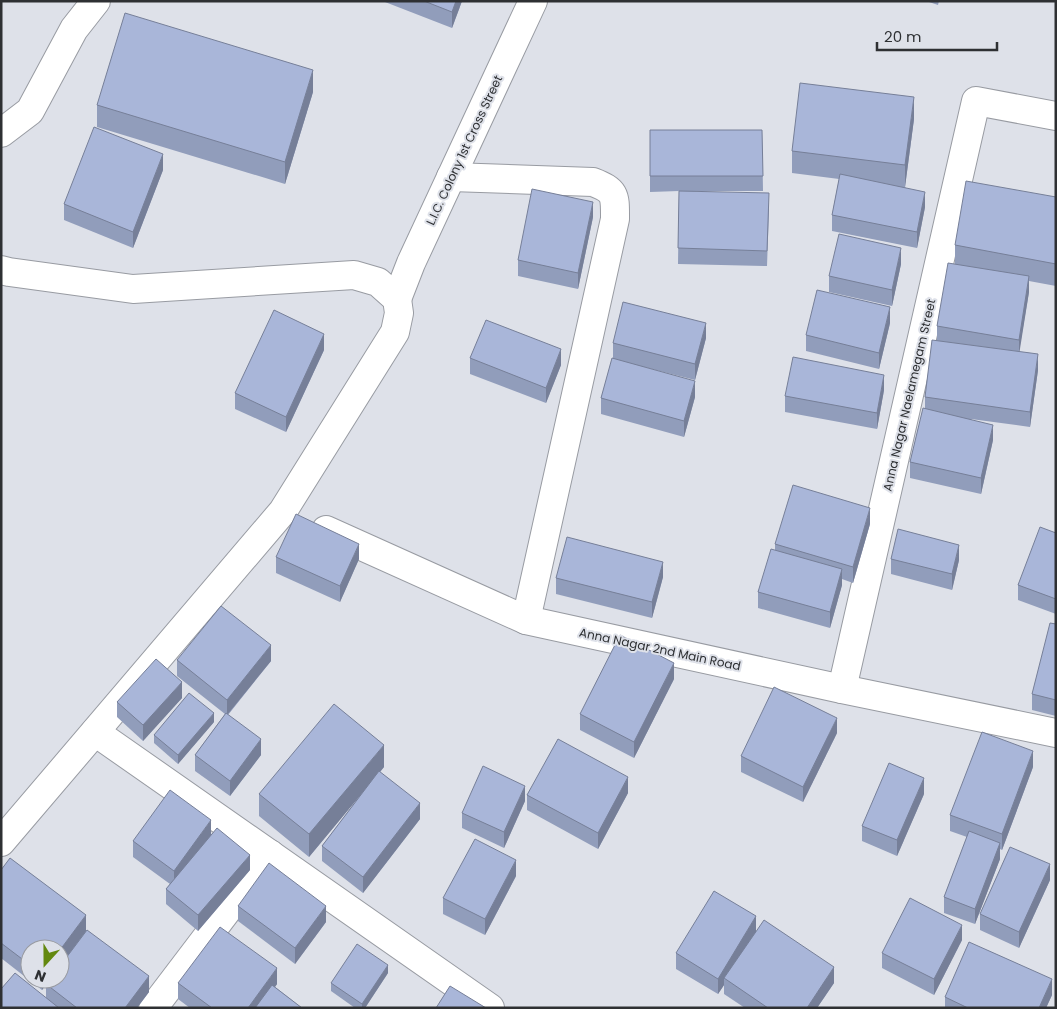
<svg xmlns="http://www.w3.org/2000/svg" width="1057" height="1009" viewBox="0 0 1057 1009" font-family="Poppins,sans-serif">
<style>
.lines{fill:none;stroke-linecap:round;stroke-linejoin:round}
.minor-casing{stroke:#989ba2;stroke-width:30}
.tertiary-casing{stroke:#989ba2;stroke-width:30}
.minor{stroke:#fff;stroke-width:28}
.tertiary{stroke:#fff;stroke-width:28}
.wall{fill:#919dbb;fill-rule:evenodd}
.shaded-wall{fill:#767f98}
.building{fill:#a9b6d9;stroke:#767f98}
.labels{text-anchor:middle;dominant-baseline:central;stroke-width:4;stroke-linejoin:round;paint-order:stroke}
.street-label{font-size:12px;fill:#2e3033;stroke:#dee1e9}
</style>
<rect width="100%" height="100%" fill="#dee1e9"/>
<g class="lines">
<g class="minor-casing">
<g id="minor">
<path d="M451,177L593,182C616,191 615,195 615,219L526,620"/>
<path d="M1,270L9,272L133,289L354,275L378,282L397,299L399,313L395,332L283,511L1,842"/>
<path d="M397,299L411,263L533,1"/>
<path d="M326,530L526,620L842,689L1056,733"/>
<path d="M842,689L976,101L1056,116"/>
<path d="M95,732L490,1008"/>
<path d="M153,1008L270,854"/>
</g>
</g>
<g class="tertiary-casing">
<path id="tertiary" d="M1,133L30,111L74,29L96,1"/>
</g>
<use href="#minor" class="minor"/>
<use href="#tertiary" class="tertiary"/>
</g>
<g class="wall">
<path d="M385,1H462L452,28L385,2Z"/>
<path d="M926,1H939L938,5Z"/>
<path d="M313,92L285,184L97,127V105Z"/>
<path d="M914,119L905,187L925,207L917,248L832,231V215L839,179L792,173V151Z"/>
<path d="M650,130H762L763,191H694L769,209L767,266L678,264L679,191L650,192Z"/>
<path d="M163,170L133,248L64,220V204Z"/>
<path d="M1056,197V286L1029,281V292L1019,351L1038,370L1030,427L971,419L993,440L981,494L910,478V462L925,409V397L937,340V326L955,264V245Z"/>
<path d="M593,217L578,289L518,276V260Z"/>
<path d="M901,264L892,306L829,292V276Z"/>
<path d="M890,323L879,369L806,351V335Z"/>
<path d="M706,338L695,380L644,367L695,397L684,437L601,414V398L613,358V343Z"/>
<path d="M324,350L286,432L235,409V393Z"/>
<path d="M470,358L561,365L546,403L470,374Z"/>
<path d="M884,390L877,429L785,412V396Z"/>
<path d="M870,524L853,583L842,579V585L830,628L758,608V592L775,550V544Z"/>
<path d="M1056,533V614L1018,600V585Z"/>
<path d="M276,557L359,559L340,602L276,573Z"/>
<path d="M891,559L959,560L952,590L891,574Z"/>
<path d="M663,577L652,618L556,594V578Z"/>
<path d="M1056,624V716L1032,710V694Z"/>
<path d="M177,660L271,661L228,715L261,755L230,796L195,771V755L225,714L177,676Z"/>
<path d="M674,679L634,758L580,730V714Z"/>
<path d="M182,698L143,741L117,717V702Z"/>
<path d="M214,722L178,764L154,743V735Z"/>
<path d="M837,733L803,802L741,772V756Z"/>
<path d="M384,767L380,772L420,819L363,893L322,861V846L365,789L309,857L259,816V794Z"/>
<path d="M1033,767L1002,850L1000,849V859L975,924L944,913V897L967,837L950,831V815Z"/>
<path d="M628,793L598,849L527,810V795Z"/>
<path d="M924,794L897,856L862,841V826Z"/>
<path d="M525,801L504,848L462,828V813Z"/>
<path d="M211,834L250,870L198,931L166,904V889L170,884L133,857V841Z"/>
<path d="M1,870L86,931L149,992L137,1008H1L46,998V985L42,990L1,958ZM30,949L60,979H30Z"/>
<path d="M516,876L485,935L443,914V898Z"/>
<path d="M1050,880L1019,948L980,930V914Z"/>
<path d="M238,906L326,922L295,964L238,921Z"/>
<path d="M756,931L834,983L817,1008H745L724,994V985L718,994L676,969V953Z"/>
<path d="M962,940L934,995L882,968V953Z"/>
<path d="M388,973L365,1008H355L331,991V983Z"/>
<path d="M178,983L277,984L275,987L302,1008H190L178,999Z"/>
<path d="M1052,995L1046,1008H945V997Z"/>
</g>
<g class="shaded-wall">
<path d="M456,1H462L452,28V12Z"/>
<path d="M313,70V92L285,184V162Z"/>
<path d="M914,97V119L905,187V165Z"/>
<path d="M163,154V170L133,248V232Z"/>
<path d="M925,192V207L917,248V232Z"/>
<path d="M593,202V217L578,289V273Z"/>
<path d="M901,248V264L892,306V290Z"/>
<path d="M1029,276V292L1019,355V340Z"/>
<path d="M890,307V323L879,369V353Z"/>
<path d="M706,323V338L695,380V364Z"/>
<path d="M324,334V350L286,432V417Z"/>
<path d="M561,349V365L546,403V388Z"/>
<path d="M1038,354V370L1030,427V412Z"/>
<path d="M884,375V390L877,429V413Z"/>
<path d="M695,381V397L684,437V421Z"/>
<path d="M993,425V440L981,494V478Z"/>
<path d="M870,508V524L853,583V567Z"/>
<path d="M359,544V559L340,602V586Z"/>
<path d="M959,545V560L952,590V574Z"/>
<path d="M663,562V577L652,618V602Z"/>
<path d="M842,569V585L830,628V612Z"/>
<path d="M271,645V661L227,715V700Z"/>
<path d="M674,663V679L634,758V742Z"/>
<path d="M182,682V698L143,741V725Z"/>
<path d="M214,713V722L178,764V755Z"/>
<path d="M837,718V733L803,802V787Z"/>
<path d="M261,739V755L230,796V781Z"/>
<path d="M384,745V767L309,857V834Z"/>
<path d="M1033,751V767L1002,850V834Z"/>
<path d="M628,777V793L598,849V833Z"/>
<path d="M924,778V794L897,856V840Z"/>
<path d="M525,786V801L504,848V832Z"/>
<path d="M420,803V819L363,893V877Z"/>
<path d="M211,820V836L174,887V871Z"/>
<path d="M1000,843V859L975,924V909Z"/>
<path d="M250,855V870L198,931V915Z"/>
<path d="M516,860V876L485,935V919Z"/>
<path d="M1050,864V880L1019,948V932Z"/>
<path d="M326,906V922L295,964V948Z"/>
<path d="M86,915V931L60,966V950Z"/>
<path d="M756,916V932L724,978V985L718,994V979Z"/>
<path d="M962,925V940L934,995V979Z"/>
<path d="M388,965V973L365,1008H362V1004Z"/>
<path d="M834,967V983L817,1008H807Z"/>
<path d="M277,968V984L260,1008H248Z"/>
<path d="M149,976V992L137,1008H125Z"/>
<path d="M42,979H50L42,990Z"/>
<path d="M1052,979V995L1046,1008H1039Z"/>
</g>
<g class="building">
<path d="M424,1H456L452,12Z"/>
<path d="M125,13L313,70L285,162L97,105Z"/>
<path d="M800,83L914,97L905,165L792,151Z"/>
<path d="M94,127L163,154L133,232L64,204Z"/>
<path d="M650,130H762L763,176H650Z"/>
<path d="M840,174L925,192L917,232L832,215Z"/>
<path d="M966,181L1056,197V264L955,245Z"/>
<path d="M532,189L593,202L578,273L518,260Z"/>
<path d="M679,191L769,193L767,251L678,248Z"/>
<path d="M839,234L901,248L892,290L829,276Z"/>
<path d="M948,263L1029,276L1019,340L937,326Z"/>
<path d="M817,290L890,307L879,353L806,335Z"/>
<path d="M623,302L706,323L695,364L613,343Z"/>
<path d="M274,310L324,334L286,417L235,393Z"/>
<path d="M486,320L561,349L546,388L470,358Z"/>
<path d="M932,340L1038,354L1030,412L925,397Z"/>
<path d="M793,357L884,375L877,413L785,396Z"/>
<path d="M612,358L695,381L684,421L601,398Z"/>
<path d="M923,408L993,425L981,478L910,462Z"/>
<path d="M793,485L870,508L853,567L775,544Z"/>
<path d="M296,514L359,544L340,586L276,557Z"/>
<path d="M1040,527L1056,533V599L1018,585Z"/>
<path d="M898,529L959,545L952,574L891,559Z"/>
<path d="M567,537L663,562L652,602L556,578Z"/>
<path d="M771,549L842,569L830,612L758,592Z"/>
<path d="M221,606L271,645L227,700L177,660Z"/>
<path d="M1050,623L1056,624V700L1032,694Z"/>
<path d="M620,635L674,663L634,742L580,714Z"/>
<path d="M156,659L182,682L143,725L117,702Z"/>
<path d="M774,687L837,718L803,787L741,756Z"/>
<path d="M189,693L214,713L178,755L154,735Z"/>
<path d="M334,704L384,745L309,834L259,794Z"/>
<path d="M226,713L261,739L230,781L195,755Z"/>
<path d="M982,732L1033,751L1002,834L950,815Z"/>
<path d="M558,739L628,777L598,833L527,795Z"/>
<path d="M889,763L924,778L897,840L862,826Z"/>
<path d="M483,766L525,786L504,832L462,813Z"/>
<path d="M379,771L420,803L363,877L322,846Z"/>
<path d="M170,790L211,820L174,871L133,841Z"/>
<path d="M217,828L250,855L198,915L166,889Z"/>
<path d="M969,831L1000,843L975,909L944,897Z"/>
<path d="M475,839L516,860L485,919L443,898Z"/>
<path d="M1010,847L1050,864L1019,932L980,914Z"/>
<path d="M10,858L86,915L60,950V949H30V965L1,943V870Z"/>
<path d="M269,863L326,906L295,948L238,906Z"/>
<path d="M714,891L756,916L718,979L676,953Z"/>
<path d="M910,898L962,925L934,979L882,953Z"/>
<path d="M764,920L834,967L807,1008H768L724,978Z"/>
<path d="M220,927L277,968L248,1008H212L178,983Z"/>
<path d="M87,930L149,976L125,1008H77L46,984L50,979H60V966Z"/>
<path d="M969,942L1052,979L1039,1008H968L945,997Z"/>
<path d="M357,944L388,965L362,1004L331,983Z"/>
<path d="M15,973L59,1008H1V989Z"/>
<path d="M272,985L302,1008H255Z"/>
<path d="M450,986L486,1008H436Z"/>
</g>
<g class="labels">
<g class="street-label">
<text transform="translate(464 150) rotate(-65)">L.I.C. Colony 1st Cross Street</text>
<text transform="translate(909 395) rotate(-77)">Anna Nagar Naelamegam Street</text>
<text transform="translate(660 649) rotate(12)">Anna Nagar 2nd Main Road</text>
</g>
</g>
<rect width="1057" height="1009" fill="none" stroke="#2e3033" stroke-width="5"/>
<g transform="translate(45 964) rotate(201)"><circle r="24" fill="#dee1e9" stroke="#989aa0"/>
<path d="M0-4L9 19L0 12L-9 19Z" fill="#63880f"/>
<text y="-8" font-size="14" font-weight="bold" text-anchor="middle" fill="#2e3033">N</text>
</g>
<path d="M877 42v8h120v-8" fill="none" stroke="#2e3033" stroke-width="2.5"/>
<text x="884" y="42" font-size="15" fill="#2e3033" stroke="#dee1e9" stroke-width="4" paint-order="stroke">20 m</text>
</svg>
